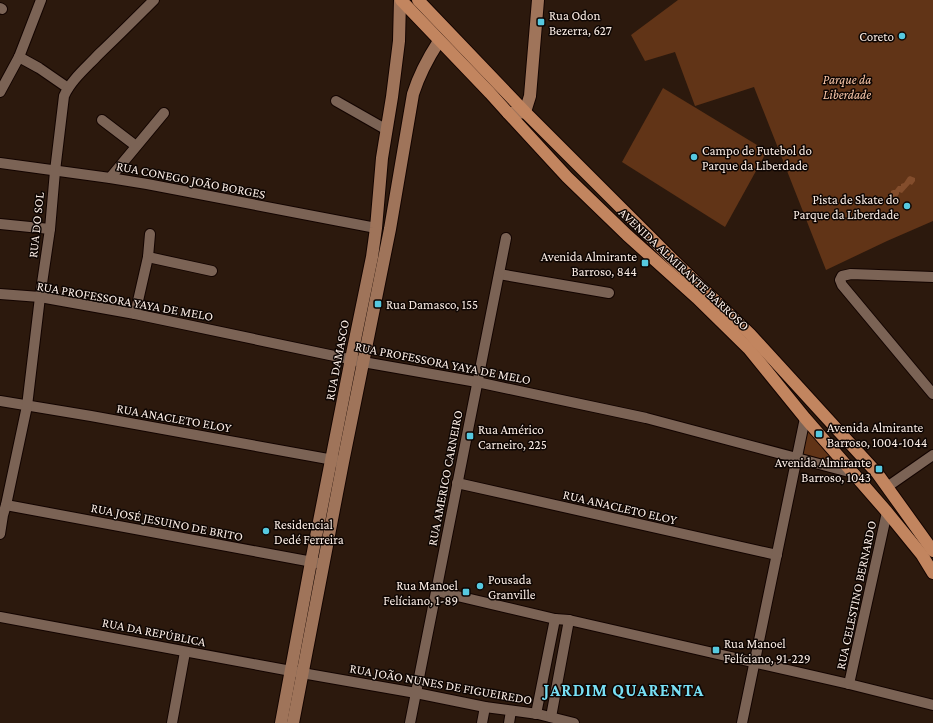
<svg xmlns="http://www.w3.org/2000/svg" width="933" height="723" viewBox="0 0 933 723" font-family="'Crimson Pro',serif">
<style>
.green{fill:#613417}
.water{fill:#834d2c}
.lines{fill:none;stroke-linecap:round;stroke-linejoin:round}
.street-casing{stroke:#130400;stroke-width:12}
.secondary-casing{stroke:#130400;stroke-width:14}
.primary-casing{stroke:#130400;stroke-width:14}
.street{stroke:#7b6355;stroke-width:10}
.secondary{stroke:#9f745a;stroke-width:12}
.primary{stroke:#c2855f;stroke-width:12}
.poi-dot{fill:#56c9e0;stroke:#0e0603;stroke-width:1.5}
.labels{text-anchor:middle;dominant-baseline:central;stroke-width:3;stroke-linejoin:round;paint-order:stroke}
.poi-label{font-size:13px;fill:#fbede5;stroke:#0e0603;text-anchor:start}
.park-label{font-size:13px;font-style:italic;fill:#f8c6a8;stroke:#0e0603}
.street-label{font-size:13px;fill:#fbede5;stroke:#0e0603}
.district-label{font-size:17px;font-weight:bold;letter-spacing:1px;fill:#78dff4;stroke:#0e0603}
</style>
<rect width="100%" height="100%" fill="#2c190d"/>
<g class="green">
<path d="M678,0H933V221L887,241L826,270L754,87L695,106L675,52L645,61L631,35Z"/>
<path d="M663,88L767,151L725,227L622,162Z"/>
<path d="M808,426L839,464L802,455Z"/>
</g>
<path class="water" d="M910,176L915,178V181L912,185L910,184L902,193L899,192V194L897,197H893L891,195V191L893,190H895L898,186H901V184L904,183L908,177Z"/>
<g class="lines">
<g class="street-casing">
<g id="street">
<path d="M0,8L2,9"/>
<path d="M19,57L39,68L68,88"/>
<path d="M0,92L19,57L41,0"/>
<path d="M336,101L387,130"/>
<path d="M102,120L136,146"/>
<path d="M0,163L110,178L147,184L376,228"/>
<path d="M110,178L164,113"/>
<path d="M0,224L50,229"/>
<path d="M148,257L212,271"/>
<path d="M499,274L609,293"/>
<path d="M933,277L851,274L842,276L840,280L842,285L933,394"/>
<path d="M0,294L40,297L135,314L363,362L477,382L646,418L853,473"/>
<path d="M135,314L148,257L150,234"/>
<path d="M0,401L91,416L339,461"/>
<path d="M457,483L777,555"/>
<path d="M887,487L933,455"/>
<path d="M6,505L318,563"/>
<path d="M0,534L3,515L6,505L27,406L40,297L50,229L55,171L64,96C71,80 87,67 99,54C118,36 136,18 154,0"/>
<path d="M436,591L555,619L569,620L849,684L933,705"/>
<path d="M0,617L302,673L416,693L485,707L538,714L574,723"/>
<path d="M849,684L887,512"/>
<path d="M536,714L555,619"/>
<path d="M551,717L569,620"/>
<path d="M172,723L185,652"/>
<path d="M410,723L506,238"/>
<path d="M482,723L485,707"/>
<path d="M509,723L511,711"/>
<path d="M742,723L805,418"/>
</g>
</g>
<g class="secondary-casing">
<g id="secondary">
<path d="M508,113H517L525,112L530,96L538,0"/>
<path d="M281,723L311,562L351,359L372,257L376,228L382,158L392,97L399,41L400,0"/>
<path d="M293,723L343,462L390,229L413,94C419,75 428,58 439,41"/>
</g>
</g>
<g class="primary-casing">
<g id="primary">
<path d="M401,0L490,93L508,113L567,177L627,235L697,298L749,349L805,418L887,512L922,555L933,573"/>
<path d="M418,0L525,112L672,259L750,334L877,473L933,551"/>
</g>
</g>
<use href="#street" class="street"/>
<use href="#secondary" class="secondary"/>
<use href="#primary" class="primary"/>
</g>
<g class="poi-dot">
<rect x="537" y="18" width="8" height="8" rx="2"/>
<circle cx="902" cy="36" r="4"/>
<circle cx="694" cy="157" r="4"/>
<circle cx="907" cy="206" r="4"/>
<rect x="641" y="259" width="8" height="8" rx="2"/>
<rect x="374" y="300" width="8" height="8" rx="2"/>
<rect x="815" y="430" width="8" height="8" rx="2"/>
<rect x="466" y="432" width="8" height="8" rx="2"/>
<rect x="875" y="465" width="8" height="8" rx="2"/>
<circle cx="266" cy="531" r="4"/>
<circle cx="480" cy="586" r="4"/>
<rect x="462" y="588" width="8" height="8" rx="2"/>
<rect x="712" y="646" width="8" height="8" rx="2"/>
</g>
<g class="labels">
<g class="poi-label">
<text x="549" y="15">Rua Odon<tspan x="549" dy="15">Bezerra, 627</tspan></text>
<text x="894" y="36" text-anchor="end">Coreto</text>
<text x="702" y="150">Campo de Futebol do<tspan x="702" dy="15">Parque da Liberdade</tspan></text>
<text x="899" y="199" text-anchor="end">Pista de Skate do<tspan x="899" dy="15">Parque da Liberdade</tspan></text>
<text x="637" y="256" text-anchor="end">Avenida Almirante<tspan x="637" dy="15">Barroso, 844</tspan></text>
<text x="386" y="304">Rua Damasco, 155</text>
<text x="827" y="427">Avenida Almirante<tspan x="827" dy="15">Barroso, 1004-1044</tspan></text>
<text x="478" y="429">Rua Américo<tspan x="478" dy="15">Carneiro, 225</tspan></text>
<text x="871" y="462" text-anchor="end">Avenida Almirante<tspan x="871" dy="15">Barroso, 1043</tspan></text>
<text x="274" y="524">Residencial<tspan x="274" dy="15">Dedé Ferreira</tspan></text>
<text x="488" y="579">Pousada<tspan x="488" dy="15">Granville</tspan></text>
<text x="458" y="585" text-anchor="end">Rua Manoel<tspan x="458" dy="15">Felíciano, 1-89</tspan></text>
<text x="724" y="643">Rua Manoel<tspan x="724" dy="15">Felíciano, 91-229</tspan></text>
</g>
<g class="park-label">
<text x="847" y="79">Parque da<tspan x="847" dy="15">Liberdade</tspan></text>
</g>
<g class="street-label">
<text transform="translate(191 180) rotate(11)">RUA CONEGO JOÃO BORGES</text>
<text transform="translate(36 225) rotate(-84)">RUA DO SOL</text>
<text transform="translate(684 269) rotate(43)">AVENIDA ALMIRANTE BARROSO</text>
<text transform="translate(125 301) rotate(10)">RUA PROFESSORA YAYA DE MELO</text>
<text transform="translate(337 360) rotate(-79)">RUA DAMASCO</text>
<text transform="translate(443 363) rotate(11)">RUA PROFESSORA YAYA DE MELO</text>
<text transform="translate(174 418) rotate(10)">RUA ANACLETO ELOY</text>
<text transform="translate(445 478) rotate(-79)">RUA AMERICO CARNEIRO</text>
<text transform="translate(620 507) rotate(13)">RUA ANACLETO ELOY</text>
<text transform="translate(167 522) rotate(11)">RUA JOSÉ JESUINO DE BRITO</text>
<text transform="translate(856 595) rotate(-78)">RUA CELESTINO BERNARDO</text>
<text transform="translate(154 632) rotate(11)">RUA DA REPÚBLICA</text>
<text transform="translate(441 684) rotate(10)">RUA JOÃO NUNES DE FIGUEIREDO</text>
</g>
<g class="district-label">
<text x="624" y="690">JARDIM QUARENTA</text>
</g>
</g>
</svg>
